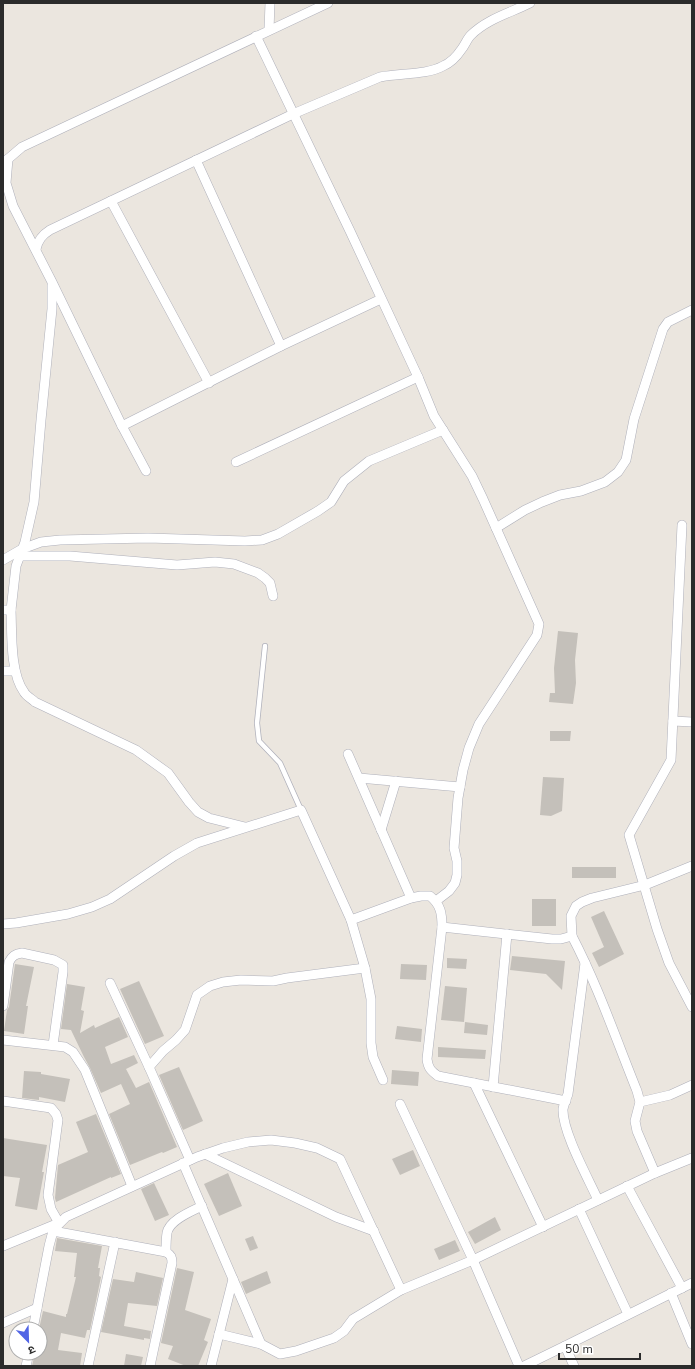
<svg xmlns="http://www.w3.org/2000/svg" width="695" height="1369" viewBox="0 0 695 1369" font-family="'Nunito Sans','Noto Sans Devanagari',sans-serif">
<style>
.building{fill:#c4c0ba}
.lines{fill:none;stroke-linecap:round;stroke-linejoin:round}
.lane-casing{stroke:#afb0ba;stroke-width:6}
.street-casing{stroke:#afb0ba;stroke-width:10}
.lane{stroke:#fff;stroke-width:4.5}
.street{stroke:#fff;stroke-width:9}
</style>
<rect width="100%" height="100%" fill="#ebe6df"/>
<g class="building">
<path d="M558,631L578,633L575,660L576,683L573,704L549,702L550,693H555L554,668Z"/>
<path d="M550,731H571L570,741H550Z"/>
<path d="M543,777L564,778L562,811L551,816L540,815Z"/>
<rect x="572" y="867" width="44" height="11"/>
<rect x="532" y="899" width="24" height="27"/>
<path d="M604,911L624,954L599,967L592,953L604,947L591,917Z"/>
<path d="M512,956L565,961L562,990L546,974L510,970Z"/>
<path d="M447,958L467,959L466,969L447,968Z"/>
<path d="M15,964L34,967L26,1006H28L24,1034L4,1031L7,1010L9,1007Z"/>
<path d="M401,964L427,965L426,980L400,979Z"/>
<path d="M139,981L164,1036L145,1044L120,989Z"/>
<path d="M67,984L85,987L81,1010L84,1011L80,1033L94,1025L95,1028L119,1017L128,1037L105,1047L111,1064L134,1055L138,1063L126,1069L136,1088L149,1082L177,1147L163,1153L162,1152L130,1165L109,1114L130,1104L121,1084L101,1093L90,1068L84,1057L71,1030L61,1029Z"/>
<path d="M445,986L467,988L464,1022L441,1020Z"/>
<path d="M465,1022L488,1025L487,1035L464,1033Z"/>
<path d="M397,1026L422,1029L421,1042L395,1039Z"/>
<path d="M438,1047L486,1050L485,1059L438,1057Z"/>
<path d="M179,1067L203,1121L183,1130L159,1075Z"/>
<path d="M392,1070L419,1072L418,1086L391,1084Z"/>
<path d="M24,1071L41,1072V1074L70,1079L65,1102L39,1097V1100L22,1098Z"/>
<path d="M96,1114L121,1174L111,1178V1177L56,1202L55,1198L58,1165L88,1152L76,1122Z"/>
<path d="M3,1138L47,1145L42,1172H44L37,1210L15,1206L20,1178L3,1176Z"/>
<path d="M413,1150L420,1166L400,1175L392,1159Z"/>
<path d="M228,1173L242,1206L219,1216L204,1184Z"/>
<path d="M154,1183L169,1215L155,1221L141,1189Z"/>
<path d="M495,1217L501,1230L475,1244L468,1232Z"/>
<path d="M253,1236L258,1248L250,1251L245,1239Z"/>
<path d="M57,1238L102,1246L98,1268H100L99,1276L101,1277L90,1330H87L85,1338L61,1333L58,1350L82,1353L80,1366H32L35,1353H40L39,1329L43,1311L66,1317V1314H67L76,1277H74L77,1253L55,1251Z"/>
<path d="M455,1240L460,1251L439,1260L434,1249Z"/>
<path d="M177,1268L194,1272L185,1310L211,1319L204,1340L208,1342L198,1366H186L168,1359L173,1346L161,1343Z"/>
<path d="M267,1271L271,1283L246,1294L241,1282Z"/>
<path d="M136,1272L163,1278L157,1306L128,1303L124,1326L151,1331L150,1339L144,1338V1340L101,1332L113,1279L134,1282Z"/>
<path d="M126,1354L143,1357L141,1366H124Z"/>
</g>
<g class="lines">
<g class="lane-casing">
<path id="lane" d="M265,646L257,723L259,741L280,763L301,810"/>
</g>
<g class="street-casing">
<g id="street">
<path d="M269,30L270,3"/>
<path d="M256,36L350,231L418,377L434,416L472,476L483,499L539,624L537,635L479,724L469,748L463,770L458,798L454,848L457,861V875L455,883L449,891L436,901"/>
<path d="M8,159L6,183L13,206L52,282L122,426L146,471"/>
<path d="M196,160L281,346"/>
<path d="M3,165L8,159L22,147L328,3"/>
<path d="M111,201L209,383"/>
<path d="M36,249C38,240 42,235 50,230L293,114L380,77C399,73 427,75 443,66C450,63 457,56 461,50C465,45 467,39 471,35C487,19 510,13 530,3"/>
<path d="M122,426L281,346L381,299"/>
<path d="M236,462L418,377"/>
<path d="M682,525L671,760L629,835L657,929L669,963L692,1007"/>
<path d="M496,528L525,510L542,502L560,495L581,491L605,482L618,472L626,460L634,419L663,329L668,322L692,310"/>
<path d="M20,556H70L177,565L215,562L234,564L258,573L265,578L270,583L273,596"/>
<path d="M3,560L22,549L41,542L60,540L148,538L245,541L262,540L278,534L318,511L331,502L344,481L369,461L443,430"/>
<path d="M3,610H11C12,633 10,673 24,692C26,696 32,699 35,702L136,750L168,773L189,802L198,812L209,818L245,827"/>
<path d="M11,610L16,566L25,542L34,502L41,420L52,309V285"/>
<path d="M3,671H15"/>
<path d="M673,721L692,722"/>
<path d="M348,754L411,898"/>
<path d="M359,778L460,787"/>
<path d="M381,830L396,781"/>
<path d="M351,920L365,968L371,999V1043L373,1057L383,1080"/>
<path d="M3,924L16,923L68,914L92,907L110,899L174,856L197,843L301,810L351,920L411,898L421,896H430C441,905 442,914 442,927L427,1059C428,1068 431,1071 438,1076L566,1101"/>
<path d="M442,927L552,939H561L572,936L571,916L576,906L582,902L592,898L645,885L692,866"/>
<path d="M572,936C598,986 616,1039 637,1091L640,1102L635,1121L637,1131L655,1173"/>
<path d="M585,963L568,1094C566,1099 564,1104 563,1109C562,1131 588,1178 598,1200"/>
<path d="M110,983L149,1067L190,1160"/>
<path d="M3,1006L9,962C12,956 15,954 22,953L54,960L63,965V972L53,1045"/>
<path d="M3,1040L65,1047L73,1052L85,1070L132,1186"/>
<path d="M149,1067L163,1051L176,1040L185,1030L197,995L210,986L223,982L241,980L273,981L287,978L365,968"/>
<path d="M474,1083L543,1227"/>
<path d="M493,1087L507,934"/>
<path d="M3,1101L51,1108L56,1114L58,1120L48,1195L51,1209L59,1223L3,1246"/>
<path d="M640,1102L670,1095L692,1085"/>
<path d="M400,1104L473,1260L519,1366"/>
<path d="M205,1154L336,1217L374,1231"/>
<path d="M183,1163L261,1344"/>
<path d="M627,1186L682,1288"/>
<path d="M579,1209L628,1314"/>
<path d="M53,1231L166,1252C171,1255 172,1257 172,1263L150,1366"/>
<path d="M166,1252C166,1246 166,1239 167,1233C169,1220 192,1211 202,1206"/>
<path d="M671,1293L692,1344"/>
<path d="M3,1323L37,1308"/>
<path d="M33,1329L49,1246L53,1231L56,1227L66,1217L197,1157L223,1148L248,1142L271,1140L295,1143L317,1148L340,1159L401,1290"/>
<path d="M219,1334L261,1344L280,1354L296,1351L334,1338L344,1331L353,1319L401,1290L473,1260L655,1173L692,1158"/>
<path d="M565,1346L692,1283"/>
<path d="M26,1366L29,1353"/>
<path d="M88,1366L115,1242"/>
<path d="M211,1366L233,1279"/>
<path d="M524,1366L565,1346L574,1366"/>
</g>
</g>
<use href="#lane" class="lane"/>
<use href="#street" class="street"/>
</g>
<rect width="695" height="1369" fill="none" stroke="#2b2b2b" stroke-width="8"/>
<g transform="translate(28 1341) rotate(157)"><circle r="19" fill="#ffffff" stroke="#aaaaaa"/>
<path d="M0-3L7 15L0 10L-7 15Z" fill="#5265e5"/>
<text y="-6" font-size="11" font-weight="bold" text-anchor="middle" fill="#2b2b2b">उ</text>
</g>
<path d="M559 1353v6h81v-6" fill="none" stroke="#2b2b2b" stroke-width="2"/>
<text x="565" y="1353" font-size="12" fill="#2b2b2b" stroke="#ffffff" stroke-width="3" paint-order="stroke">50 m</text>
</svg>
